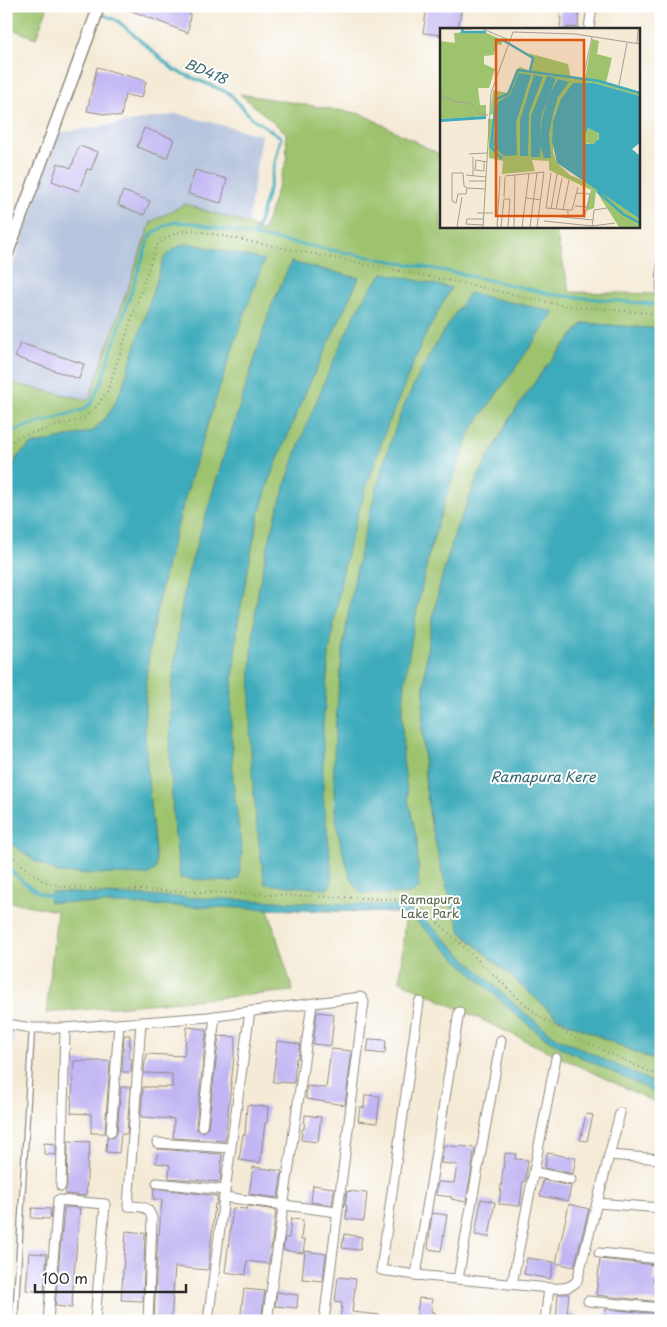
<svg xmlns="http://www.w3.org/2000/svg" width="667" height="1327" viewBox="0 0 667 1327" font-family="'Playpen Sans',sans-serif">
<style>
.industrial{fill:#b7c5de}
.green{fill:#9dc36e;stroke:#64774c}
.water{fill:#3dabbb;stroke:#346b73}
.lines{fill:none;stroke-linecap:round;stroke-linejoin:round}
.stream{stroke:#3dabbb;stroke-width:3}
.building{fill:#c1b5f3}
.service-casing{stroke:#908a80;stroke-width:7}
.minor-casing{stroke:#908a80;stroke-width:11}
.secondary-casing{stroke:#908a80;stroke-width:14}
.path{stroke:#908a80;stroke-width:2;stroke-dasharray:1 4;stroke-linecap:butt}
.service{stroke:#fff;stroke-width:4.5}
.minor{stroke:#fff;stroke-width:9}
.secondary{stroke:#fff;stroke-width:11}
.labels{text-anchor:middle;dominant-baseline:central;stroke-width:4;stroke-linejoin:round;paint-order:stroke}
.park-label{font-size:12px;fill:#536042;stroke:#fff}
.water-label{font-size:14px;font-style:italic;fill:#33656c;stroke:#fff}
.inset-river{fill:none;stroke:#3dabbb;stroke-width:2.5}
.inset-road{fill:none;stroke:#a49e92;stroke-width:1}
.view{fill:#df570e;fill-opacity:0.15;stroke:#df570e;stroke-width:2.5}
.inset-edge{fill:none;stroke:#2b2b2b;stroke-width:2.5}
</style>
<rect width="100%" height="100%" fill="#fff"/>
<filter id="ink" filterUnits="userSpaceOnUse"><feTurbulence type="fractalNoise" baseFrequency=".02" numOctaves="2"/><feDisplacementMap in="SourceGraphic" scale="10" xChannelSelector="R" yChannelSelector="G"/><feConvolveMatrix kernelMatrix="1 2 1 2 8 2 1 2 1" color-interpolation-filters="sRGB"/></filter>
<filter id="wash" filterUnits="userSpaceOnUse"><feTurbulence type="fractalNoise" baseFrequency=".0096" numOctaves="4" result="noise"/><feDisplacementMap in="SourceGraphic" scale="20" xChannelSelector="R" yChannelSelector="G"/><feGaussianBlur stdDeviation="1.12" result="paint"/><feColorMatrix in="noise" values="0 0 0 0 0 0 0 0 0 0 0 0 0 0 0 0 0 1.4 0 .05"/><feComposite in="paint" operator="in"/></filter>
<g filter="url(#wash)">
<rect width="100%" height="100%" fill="#f4ead6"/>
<g class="industrial">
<path d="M178,114L261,135L248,224L185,204L151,222L89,401L6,382V286L59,133Z"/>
<path d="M6,1032H13L6,1119Z"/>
</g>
<g class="green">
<path d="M6,6H48L36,38L6,27Z"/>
<path d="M240,94L362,114L441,155V226H554L570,292L661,294V329L583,323L544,369L510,418L481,471L457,526L440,584L428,642L425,671L422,730L426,789L430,818L443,876L461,932L559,1019L661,1063V1105L400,981L405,915L399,913L268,909L293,991L46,1013L57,911L6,901V382L89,400L151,222L185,204L248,224L263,232L287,159L286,133Z"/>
<path d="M661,696V754C653,735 651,715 661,696Z"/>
</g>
<g class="water">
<path d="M187,244H193L264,260C235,339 209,418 185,498C169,556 153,612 147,672C141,735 150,799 156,861V869L147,875L58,873L35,861L6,840V536L13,467L17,457L21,453L31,445L93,431L107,416L113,407L122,388L163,260C169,251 176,246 187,244Z"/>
<path d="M291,262L359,278L303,398L270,479L259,515L251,553L238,623L232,690L231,720L233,781L242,853L239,878L230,882L180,878L173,817L170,756L171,694L178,633L182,603L188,573L225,452L271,307Z"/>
<path d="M383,273L451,288L423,340L385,432L360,507L349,545L341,581L329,654L323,726V795L331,864L332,883L327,889L265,884C252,806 247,729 252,651C254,625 256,598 262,572C274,513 296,448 320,393C334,360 347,327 365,297C370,288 377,281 383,273Z"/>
<path d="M469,293L555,312L472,429L447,493L429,554L416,614L407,666L402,713L403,759L408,799L417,839L419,889L407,895L361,893C351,883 347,867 343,853C331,810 333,765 336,721C341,646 353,573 373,501C381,473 389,445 399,418C417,373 442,332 469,293Z"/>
<path d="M584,323L661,329V696C651,715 653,735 661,754V1063L559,1019L461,932L443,876L430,818L426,789L422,730L425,671L428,642L440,584L457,526L481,471L510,418L544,369Z"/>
<path d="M51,892L397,906C408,909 416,913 425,920L516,1006L554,1036L661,1086V1095L564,1049L544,1037L516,1015L416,921L410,917L399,913L49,902Z"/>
</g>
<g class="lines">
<g class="stream">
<path d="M84,6L118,21L174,70L229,93L252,118L281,137L270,185L255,236"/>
<path d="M6,437L15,430L82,410L91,404L101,382L149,239L153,233L166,225L176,222L192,223L255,236L457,273L555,295L661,305"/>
<path d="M6,866C20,879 34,894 53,897"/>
</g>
</g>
<g id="blocks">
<g class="building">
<path d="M122,6H191L188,33L122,7Z"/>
<path d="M427,6H462L458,29H441V35L423,33Z"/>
<path d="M561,6H579L578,28L568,27V29H560L561,18H560Z"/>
<path d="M97,67L146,81L142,98L125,95L121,117L87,111Z"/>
<path d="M144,128L174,139L167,158L137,147Z"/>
<path d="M79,146L98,152L91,170L87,169L79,191L52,181L58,163L71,168Z"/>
<path d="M195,170L227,179L221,203L188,194Z"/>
<path d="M123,191L150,201L144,215L118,205Z"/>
<path d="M20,343L84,364L79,379L15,357Z"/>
<path d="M317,1012L334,1014L331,1046L313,1044Z"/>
<path d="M187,1027L206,1029V1035L196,1125L197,1129L201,1132L205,1131L208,1127L219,1036L236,1037L225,1141L173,1138L174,1119L141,1117L143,1087H172V1074L144,1073L145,1060H146L147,1054L184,1056Z"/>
<path d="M124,1035H130L129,1059H132L131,1072H122Z"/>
<path d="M369,1039L386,1040L385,1054L367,1052Z"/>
<path d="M277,1041L300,1044L298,1058H296L294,1083L273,1082Z"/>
<path d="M331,1049L352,1051L345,1105L306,1099L307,1086L326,1088Z"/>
<path d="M74,1061H110L105,1133H91V1114L71,1113Z"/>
<path d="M121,1087H130L127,1134H121L119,1153L106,1152L107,1137L113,1138L117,1133Z"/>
<path d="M365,1095L380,1096L377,1123L358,1121L360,1107L364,1108Z"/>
<path d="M247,1105L268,1107L267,1123H265L260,1163L239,1160L243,1134L245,1135Z"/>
<path d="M586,1114L593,1115L587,1141L580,1140Z"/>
<path d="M305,1115L321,1117L318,1142L301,1140L302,1129H304Z"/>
<path d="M68,1141L90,1142L89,1156L88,1155L86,1196L65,1194L67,1186Z"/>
<path d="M44,1143L56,1144V1155L44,1154Z"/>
<path d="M444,1145L460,1147V1146L475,1148L466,1202L451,1199L452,1197L436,1195L438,1182L454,1183L457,1165L441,1163Z"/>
<path d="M158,1149L222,1154L220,1182L169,1178L170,1165L156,1163Z"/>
<path d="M505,1153L516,1154L515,1159L528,1160L525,1182L523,1181L520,1206L499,1204Z"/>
<path d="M547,1153L576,1158L573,1174L545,1168Z"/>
<path d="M253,1167L282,1171L278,1198L249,1194Z"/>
<path d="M543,1180L571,1186L568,1201L540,1196Z"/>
<path d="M313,1185L334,1188L332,1205L311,1202Z"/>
<path d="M154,1188L217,1196V1204H215L208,1270L175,1267L171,1321H154L158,1233L159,1234L162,1200L153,1199Z"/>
<path d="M347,1191L367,1193L364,1221L346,1219L347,1206H345Z"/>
<path d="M481,1199L495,1202L489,1237L475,1235Z"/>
<path d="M569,1204L589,1209L574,1267L556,1263Z"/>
<path d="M248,1206L276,1210L269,1264L247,1261L246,1275L225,1272L233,1208L247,1209Z"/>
<path d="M64,1207L80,1208L73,1286L72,1308L55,1306Z"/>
<path d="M32,1208L51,1209L50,1219L31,1218Z"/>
<path d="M432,1213L447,1215L441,1251L428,1249Z"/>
<path d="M291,1219L303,1220L301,1240H305L303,1253L283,1250L285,1238H289Z"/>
<path d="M126,1231L145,1233L143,1301L121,1300Z"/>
<path d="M344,1234L362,1237L360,1250L342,1248Z"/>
<path d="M305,1251L326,1254L323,1281L302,1279Z"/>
<path d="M29,1253L47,1254L44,1292L26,1290Z"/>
<path d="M527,1258L554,1262L550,1279L524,1274Z"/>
<path d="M600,1259L655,1265L653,1280L661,1285V1302L596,1295Z"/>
<path d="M338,1277L356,1279L352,1312L380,1315L379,1321H340L342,1303L335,1302Z"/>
<path d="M244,1289L265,1291L261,1321H240Z"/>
<path d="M277,1292L298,1295L297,1308L275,1306Z"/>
<path d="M558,1294H569L567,1313H574V1321H556Z"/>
<path d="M419,1298L432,1299L431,1312H435L434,1321H416Z"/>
<path d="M606,1309L661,1314V1321H605Z"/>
</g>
</g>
</g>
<g filter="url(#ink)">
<use href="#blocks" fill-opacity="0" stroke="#908a80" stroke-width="1"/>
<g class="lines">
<g class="service-casing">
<g id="service">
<path d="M659,296L661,226"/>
<path d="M15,1321L32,1028"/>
</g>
</g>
<g class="minor-casing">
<g id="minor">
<path d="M589,29L592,6"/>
<path d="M419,1002L381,1270L416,1275L549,1288L545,1321"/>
<path d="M141,1022L128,1206C141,1207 149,1205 152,1219L148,1321"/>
<path d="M6,1024L32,1028H65L61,1186"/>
<path d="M65,1028L208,1017L360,997L362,998L364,1002L324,1321"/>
<path d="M202,1126L215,1016"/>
<path d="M111,1132L119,1024"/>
<path d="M157,1143L230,1148"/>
<path d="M609,1155L661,1159"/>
<path d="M534,1172L571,1180"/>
<path d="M157,1183L225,1190"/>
<path d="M224,1197L337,1212"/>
<path d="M597,1203L661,1208"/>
<path d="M599,1253L661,1259"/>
<path d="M416,1275L459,1012"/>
<path d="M458,1279L501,1040"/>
<path d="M512,1284L556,1058"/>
<path d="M549,1288C560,1288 569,1290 577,1281L620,1113"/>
<path d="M588,1301L661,1308"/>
<path d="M48,1321L58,1200L105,1204L95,1321"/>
<path d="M208,1321L224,1197L250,1011"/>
<path d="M267,1321L312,1004"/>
</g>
</g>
<g class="secondary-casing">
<path id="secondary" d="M6,257L95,18L98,6"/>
</g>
<g class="path">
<path d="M6,448L14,440L18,437L82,419L97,406L107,392L110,383L156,246C166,236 177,231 192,230L471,285L566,306L661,314"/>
<path d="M6,852L43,881L63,887L390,899C405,900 416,904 428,913L520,1000L540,1017L566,1033L661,1077"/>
</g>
<use href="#service" class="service"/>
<use href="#minor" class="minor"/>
<use href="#secondary" class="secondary"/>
</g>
</g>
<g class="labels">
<g class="park-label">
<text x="430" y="899">Ramapura<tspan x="430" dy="14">Lake Park</tspan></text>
</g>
<g class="water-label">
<text transform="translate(206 71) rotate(23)">BD418</text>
<text x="543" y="776">Ramapura Kere</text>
</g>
</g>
<g transform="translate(440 28)">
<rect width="200" height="200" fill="#f4ead6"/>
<path d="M42,3L63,12L61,17L56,16L54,27L44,28V36L55,41L49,60H38L40,77H46V88L0,91V13L15,15L14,5ZM152,11L159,13L157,26L172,30L166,55L200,64V68L154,55H133L115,86L113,124L117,135L130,147L149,155L200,191V199H179L156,163L154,180L146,183L151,162L109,142V133L92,132L95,143L62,146L63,133L49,130L48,91H53V86L50,87L53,62L68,65L76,42L80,39L91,43L94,30L88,25L128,36L131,51H145ZM143 108a8 8 0 1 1 16 0a8 8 0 1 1-16 0Z" fill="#9dc36e"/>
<path d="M79,45L91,47L76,95L77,127L64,128L53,118L58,74L70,67ZM94,47L103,49L89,85L88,128H80V92ZM107,48L116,50L101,89L100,129H91V88ZM118,51L129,54L118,69L113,86L109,106L111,130H104L100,117L102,91L109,67ZM133,55H154L200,68V115L192,121L200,128V191L117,135L112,113L113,93L121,71ZM148,100L159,105V111L153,116H147L143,111ZM46,88V91L0,94V91Z" fill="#3dabbb" fill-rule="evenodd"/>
<path class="inset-river" d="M23,1L22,4H46M61,11L93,30L90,43M62,131L51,119L56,71L68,66L78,42L159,53L200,65M157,163L183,186L200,195"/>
<path class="inset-road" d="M0,1H32M43,1L69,12M197,16L198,1M143,51L152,9M179,57L187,15M0,67L15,74L30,75L40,86L48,87M29,126L47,125M44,134V143L35,142L36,132L47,134M12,145H23L24,158L27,160L26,166H18L16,175L12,173ZM111,145L106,180L128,182V189M26,147L46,149M33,148V129M65,148L104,144L97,199M29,153H46M27,160L45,161M136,165L150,166L147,179M64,169L65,149M86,170L101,172M135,178L147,179L144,190M111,181L117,146M116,181L122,150M123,182L129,152M128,182H132L138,159M37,185H53M112,188L153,192L152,198M153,192L154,182L167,180M104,193L152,198L175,195M43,197L26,196L27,191H44M17,199L22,169M43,199L51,65L73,4L135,6L200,16M57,199L60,148M61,199L64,171H70L68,199M74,199L75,147M82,199L89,146M90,199L97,145"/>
<path class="view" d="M56,12H144V188H56Z"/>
<rect width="200" height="200" class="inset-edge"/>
</g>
<rect width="667" height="1327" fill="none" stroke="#fff" stroke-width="25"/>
<path d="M35 1284v8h151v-8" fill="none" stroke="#2b2b2b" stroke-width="2.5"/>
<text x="42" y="1284" font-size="15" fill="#2b2b2b" stroke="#ffffff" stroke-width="4" paint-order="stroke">100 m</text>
</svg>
